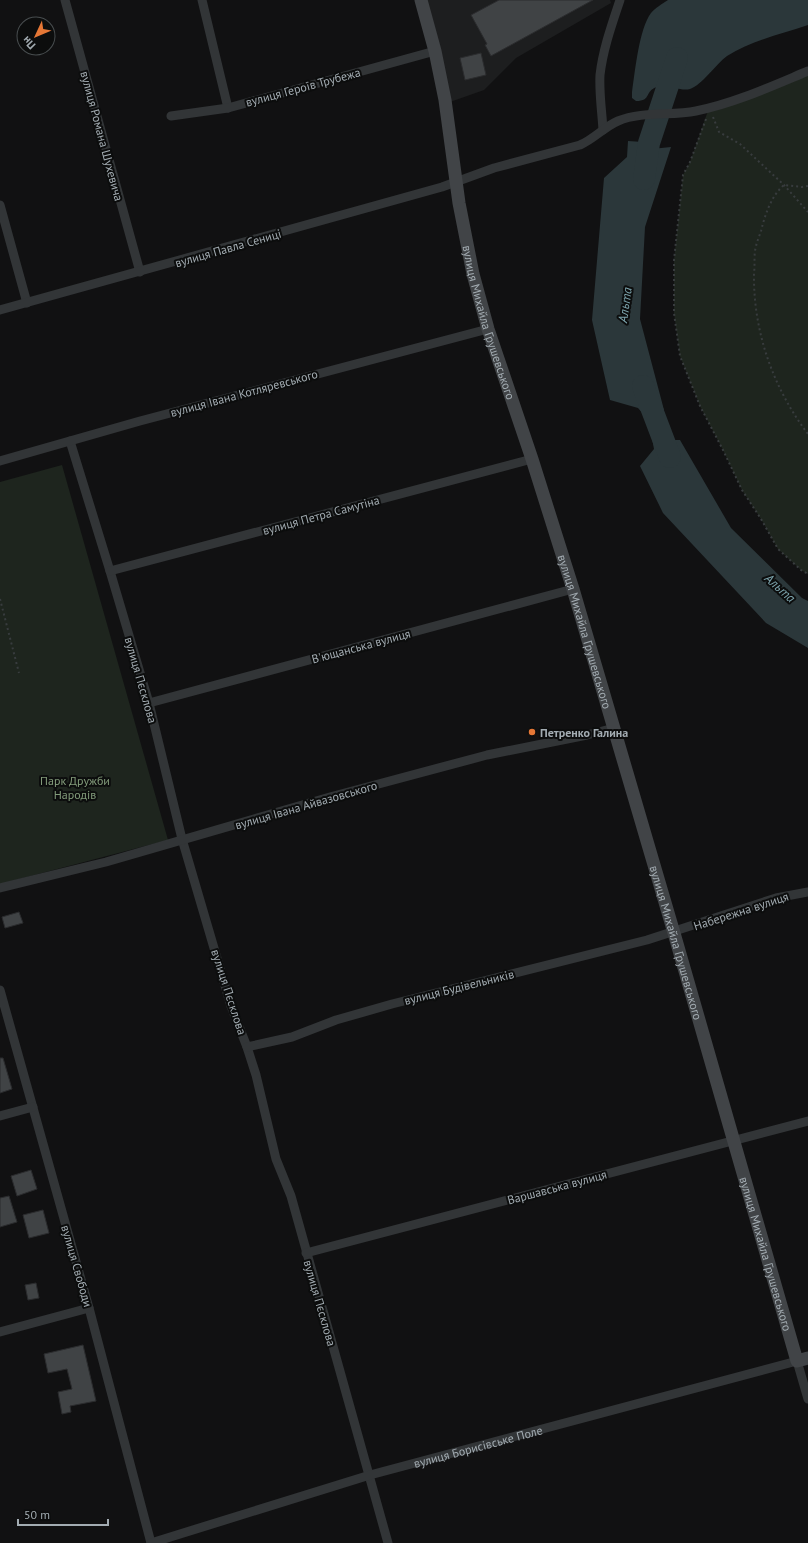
<svg xmlns="http://www.w3.org/2000/svg" width="808" height="1543" viewBox="0 0 808 1543" font-family="'PT Sans',sans-serif">
<style>
.built{fill:#1d1e1f}
.green{fill:#1e251e}
.water{fill:#2b373a}
.lines{fill:none;stroke-linecap:round;stroke-linejoin:round}
.river{stroke:#2b373a;stroke-width:22}
.building{fill:#404345;stroke:#2b2c2e}
.path{stroke:#383c3e;stroke-width:2;stroke-dasharray:2 3;stroke-linecap:butt}
.street{stroke:#323537;stroke-width:9}
.secondary{stroke:#414447;stroke-width:13}
.poi-dot{fill:#e57736;stroke:#0c0d0d;stroke-width:1.5}
.labels{text-anchor:middle;dominant-baseline:central;stroke-width:4;stroke-linejoin:round;paint-order:stroke}
.street-label{font-size:12px;fill:#a3acb2;stroke:#0c0d0d}
.poi-label{font-size:12px;font-weight:bold;fill:#a3acb2;stroke:#0c0d0d;text-anchor:start}
.park-label{font-size:12px;fill:#839c7b;stroke:#0c0d0d}
.water-label{font-size:13px;font-style:italic;fill:#7ca3ac;stroke:#0c0d0d}
</style>
<rect width="100%" height="100%" fill="#111112"/>
<path class="built" d="M425,0H610L611,3L516,58L484,90L450,102Z"/>
<g class="green">
<path d="M808,71V574L801,570L778,549L761,519L742,490L723,450L700,406L680,356L674,313V260L683,175L690,162L709,108Z"/>
<path d="M62,465L168,840L0,884V482Z"/>
</g>
<g class="water">
<path d="M668,0H808V25C781,34 751,41 727,56C716,64 702,85 690,89C680,92 668,83 657,87C644,91 652,101 636,101L632,98V92C635,72 639,29 651,13C655,8 662,4 668,0Z"/>
<path d="M628,141L643,142L642,150L671,147L645,227L640,319L664,410L646,417L638,408L610,400L592,320L604,178L627,157Z"/>
<path d="M665,427L673,440H680L731,528L802,598L808,601V648L766,623L663,513L640,466L654,449L651,433Z"/>
</g>
<g class="lines">
<g class="river">
<path d="M644,179L649,143L677,58"/>
<path d="M643,386L670,457"/>
</g>
</g>
<g class="building">
<path d="M499,0H593L491,56L485,45L487,44L471,15Z"/>
<path d="M481,53L486,75L465,80L460,58Z"/>
<path d="M19,912L23,923L5,928L2,917Z"/>
<path d="M0,1058H3L12,1089L0,1093Z"/>
<path d="M31,1170L37,1189L17,1196L11,1176Z"/>
<path d="M9,1196L17,1222L0,1227V1198Z"/>
<path d="M43,1210L49,1233L29,1238L23,1215Z"/>
<path d="M36,1283L39,1298L28,1300L25,1285Z"/>
<path d="M83,1345L96,1401L70,1406L71,1412L62,1414L58,1392L72,1389L67,1369L48,1373L44,1354Z"/>
</g>
<g class="lines">
<g class="path">
<path d="M713,117L719,132L740,144L784,185L808,212"/>
<path d="M706,119L690,162L683,175L674,260V313L680,356L700,406L723,450L742,490L761,519L778,549L801,570L808,574"/>
<path d="M808,186L802,187L784,185C771,196 765,215 761,231C759,237 756,244 755,251C754,258 755,266 754,273C753,331 773,388 808,434"/>
<path d="M0,599L19,673"/>
</g>
<g class="street">
<path d="M65,0L140,272"/>
<path d="M202,0L228,108"/>
<path d="M171,116L228,108L435,51"/>
<path d="M603,130C602,112 599,93 600,75C603,49 612,24 620,0"/>
<path d="M0,205L27,303"/>
<path d="M0,310L442,187L494,168L580,145C594,139 604,127 618,121C642,111 671,116 696,111C735,103 772,86 808,71"/>
<path d="M70,441L110,571L149,703L182,839L231,1006L247,1047L256,1075L276,1159L291,1196L388,1543"/>
<path d="M0,461L140,421L488,329"/>
<path d="M110,571L532,459"/>
<path d="M149,703L573,589"/>
<path d="M0,888L106,862L330,797L487,755L587,735L614,728"/>
<path d="M0,990L89,1308L151,1543"/>
<path d="M247,1047L292,1037L336,1020L392,1004L647,940L776,898L808,892"/>
<path d="M0,1116L33,1107"/>
<path d="M306,1253L808,1121"/>
<path d="M0,1332L89,1308"/>
<path id="s1" d="M151,1543L370,1475L797,1361L808,1399"/>
</g>
<path class="secondary" id="s2" d="M421,0L435,51L445,100L459,203L473,274L488,329L532,459L573,589L674,933L797,1361L808,1358"/>
</g>
<circle class="poi-dot" cx="532" cy="732" r="4"/>
<g class="labels">
<g class="street-label">
<text transform="translate(303 87) rotate(-15)">вулиця Героїв Трубежа</text>
<text transform="translate(102 136) rotate(75)">вулиця Романа Шухевича</text>
<text transform="translate(228 248) rotate(-16)">вулиця Павла Сениці</text>
<text stroke="none"><textPath href="#s2" startOffset="330">вулиця Михайла Грушевського</textPath></text>
<text transform="translate(244 393) rotate(-15)">вулиця Івана Котляревського</text>
<text transform="translate(321 515) rotate(-15)">вулиця Петра Самутіна</text>
<text stroke="none"><textPath href="#s2" startOffset="654">вулиця Михайла Грушевського</textPath></text>
<text transform="translate(361 646) rotate(-15)">В'ющанська вулиця</text>
<text transform="translate(141 680) rotate(74)">вулиця Пєсклова</text>
<text transform="translate(306 805) rotate(-16)">вулиця Івана Айвазовського</text>
<text transform="translate(741 911) rotate(-18)">Набережна вулиця</text>
<text stroke="none"><textPath href="#s2" startOffset="978">вулиця Михайла Грушевського</textPath></text>
<text transform="translate(459 987) rotate(-14)">вулиця Будівельників</text>
<text transform="translate(229 992) rotate(72)">вулиця Пєсклова</text>
<text transform="translate(557 1187) rotate(-15)">Варшавська вулиця</text>
<text stroke="none"><textPath href="#s2" startOffset="1302">вулиця Михайла Грушевського</textPath></text>
<text transform="translate(77 1266) rotate(74)">вулиця Свободи</text>
<text transform="translate(320 1303) rotate(74)">вулиця Пєсклова</text>
<text stroke="none"><textPath href="#s1" startOffset="341">вулиця Борисівське Поле</textPath></text>
</g>
<g class="poi-label">
<text x="540" y="732">Петренко Галина</text>
</g>
<g class="park-label">
<text x="75" y="780">Парк Дружби<tspan x="75" dy="14">Народів</tspan></text>
</g>
<g class="water-label">
<text transform="translate(625 305) rotate(-82)">Альта</text>
<text transform="translate(780 588) rotate(42)">Альта</text>
</g>
</g>
<g transform="translate(36 36) rotate(226)"><circle r="19" fill="#0c0d0d" stroke="#484d4f"/>
<path d="M0-3L7 15L0 10L-7 15Z" fill="#e57736"/>
<text y="-6" font-size="11" font-weight="bold" text-anchor="middle" fill="#a3acb2">Пн</text>
</g>
<path d="M18 1519v6h90v-6" fill="none" stroke="#a3acb2" stroke-width="2"/>
<text x="24" y="1519" font-size="12" fill="#a3acb2" stroke="#0c0d0d" stroke-width="3" paint-order="stroke">50 m</text>
</svg>
